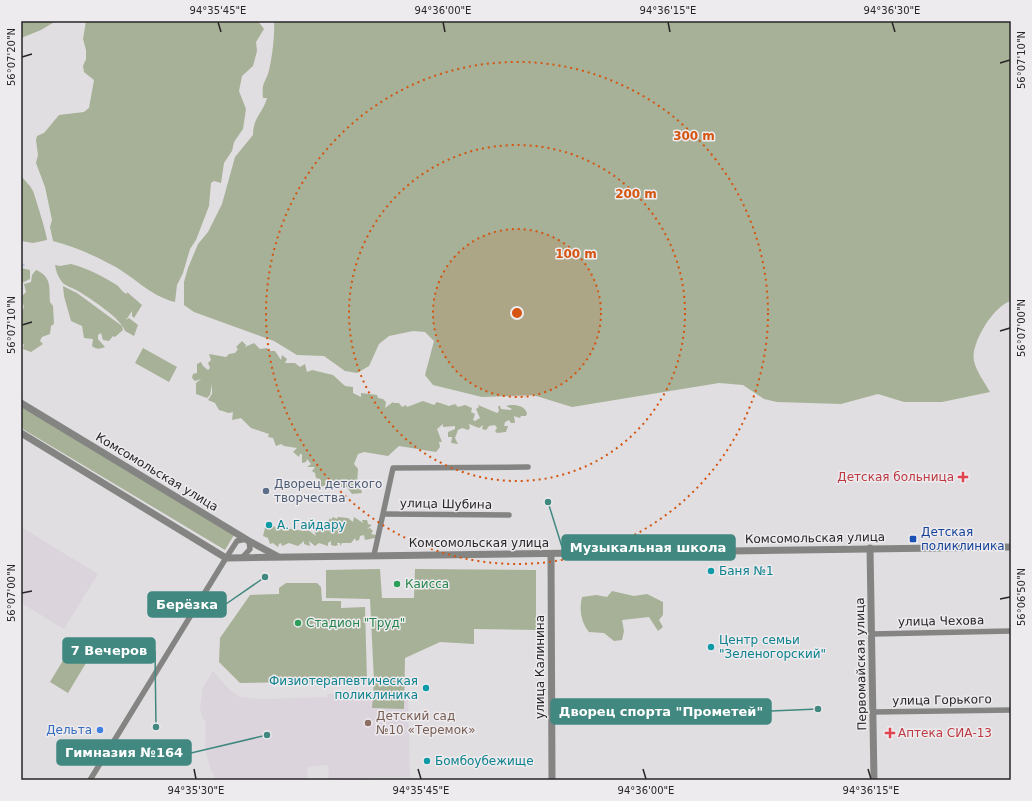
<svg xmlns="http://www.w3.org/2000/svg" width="1032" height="801" viewBox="0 0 1032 801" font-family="'DejaVu Sans',sans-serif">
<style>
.built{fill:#dcd4dd}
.green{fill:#a7b197}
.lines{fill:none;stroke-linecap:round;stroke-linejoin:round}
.stream{stroke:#a8b7d3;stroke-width:1.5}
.minor{stroke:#848583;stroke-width:5.5}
.tertiary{stroke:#848583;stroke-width:7}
.ticks{fill:none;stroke:#272627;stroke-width:1.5}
.ring{fill:none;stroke:#d5540f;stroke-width:2;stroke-dasharray:2 4}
.health-dot{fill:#e0444e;stroke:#edebee;stroke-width:1.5}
.service-dot{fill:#5c6f8a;stroke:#edebee;stroke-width:1.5}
.culture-dot{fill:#0f9aa8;stroke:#edebee;stroke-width:1.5}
.transit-dot{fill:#1a4fb4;stroke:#edebee;stroke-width:1.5}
.leisure-dot{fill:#2e9e5b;stroke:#edebee;stroke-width:1.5}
.education-dot{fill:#8d6e63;stroke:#edebee;stroke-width:1.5}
.shop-dot{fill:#3f7fe0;stroke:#edebee;stroke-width:1.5}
.labels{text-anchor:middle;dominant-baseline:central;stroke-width:3;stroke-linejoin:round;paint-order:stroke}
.street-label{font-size:12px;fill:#272627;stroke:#edebee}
.health-label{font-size:12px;fill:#be3a42;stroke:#edebee;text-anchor:end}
.service-label{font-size:12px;fill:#4e5e75;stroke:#edebee;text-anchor:start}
.culture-label{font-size:12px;fill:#0d838f;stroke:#edebee;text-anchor:start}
.transit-label{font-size:12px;fill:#164399;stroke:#edebee;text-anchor:start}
.leisure-label{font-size:12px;fill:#27864d;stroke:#edebee;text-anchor:start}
.education-label{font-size:12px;fill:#785e54;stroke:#edebee;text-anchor:start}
.shop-label{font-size:12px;fill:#366cbe;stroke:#edebee;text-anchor:end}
.centre{fill:#d5540f;stroke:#edebee;stroke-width:2}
.ring-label{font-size:12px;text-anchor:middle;font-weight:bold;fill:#d5540f;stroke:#edebee;stroke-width:3;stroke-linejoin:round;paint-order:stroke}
.leader{fill:none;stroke:#418881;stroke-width:1.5}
.callout-dot{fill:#418881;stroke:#edebee;stroke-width:1.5}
.callout{fill:#418881;stroke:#418881;stroke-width:1.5}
.callout-label{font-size:13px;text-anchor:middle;font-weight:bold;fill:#fff}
.neatline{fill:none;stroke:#272627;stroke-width:1.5}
.ticks-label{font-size:10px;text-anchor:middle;fill:#272627}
</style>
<rect width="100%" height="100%" fill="#e0dee0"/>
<g class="built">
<path d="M21,527L98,574L64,629L21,603Z"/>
<path d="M213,671L229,689L240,697L261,699L327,697V694L408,692L410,777L329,779L328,765L307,767L308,780H217L211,771L205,748L206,722L203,719L200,709L203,687Z"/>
</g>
<g class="green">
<path d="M21,21H56L41,30L21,38Z"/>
<path d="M86,21H258L264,29L256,42L257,51L253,66L242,76L239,91L246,109L243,129L234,142L232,151L224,163L221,183L214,181L211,183L209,206L196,240L190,249L183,273L177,285L175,302C149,296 132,274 108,263C91,254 72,246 53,241L50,227L52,220L45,187L36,163L38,155L36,140L37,136L44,133L59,115L84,112L89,108L94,80L84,72L83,66L86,59V50L83,39Z"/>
<path d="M274,21H1011V301C994,305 970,344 974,361C976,371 985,383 990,392L942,402H904L878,394L841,404L777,402L764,399L743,385L719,383L572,407L533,395L482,397L433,385L425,375L434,341L425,332L413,331L389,336L379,344L369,366L357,373L345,371L324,356L297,355L274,341L194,312L184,305V282L188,268L198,244L208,232L222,204L235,157L253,135C253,117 263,113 267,98H263C262,84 263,86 268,74C272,61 275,34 274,21Z"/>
<path d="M21,176C25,181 30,185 33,191C35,196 48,238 47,240L33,243L21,241Z"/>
<path d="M71,264C87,268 102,276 115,284C120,286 121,292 127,294V292L142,305L134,318L132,316V311L126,320L129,318L138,325L134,336L125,331C121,318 91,299 78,291C74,288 65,286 62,282C58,277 56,271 55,265L60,266Z"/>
<path d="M21,268L30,270V279L22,283L21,293Z"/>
<path d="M36,270C52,277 49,287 50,302L53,306L54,324L51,326L50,334L42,337L40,341L43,344L31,352L23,349L24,344L21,345V314L24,307L21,297L26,292L24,284L31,282L32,275Z"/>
<path d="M63,286L77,293L122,326L123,330L115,337L113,336L109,341L103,340L101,333L98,335V339L105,347C100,349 97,350 92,346L93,339L84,338L82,326L71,321L64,296Z"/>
<path d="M242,341L246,345L245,347L254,343L260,349L267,348L270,351H275L281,360L282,355L287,359L285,363H295L300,367L305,364L307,372L312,370L333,375L345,386L353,387V393L361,397V393L377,395L378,398L383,399L386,402L385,408L393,402L394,403H399L402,407L406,405L407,407L423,401L434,405L437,402L449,406L455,404L458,407L465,405L472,408L471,412L475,414L473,420L475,421L480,418L476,409L479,407L478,405L497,413L499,411L498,406H500L501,409L510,410L512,409L506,406C513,404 524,405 527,413L526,416H521L520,418L514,416L515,423H511L509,420L505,422L504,426H508L506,432L497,433L495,431L497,428L495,425L489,426L486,430L482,429L483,425L479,428L469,424L470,428L468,430L462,428L458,430L455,438L458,444L451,443L452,437H448V432L455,429V426L443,427V424L437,429L442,442H439L440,447L436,452L399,446L388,456L364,452L358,454L354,464L358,469L357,484L361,489L362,493L352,494L347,487H335L330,479L325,481L326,485L321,487L320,479L316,478L315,473L312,471L315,467H307L311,464L307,459L306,462L302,463V454H300L299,457L293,452L297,448L284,446L281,444L276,446L273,438L268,437L269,434L251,428L241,418L232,420L233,412L229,413L219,410L215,403L208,400L212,394V384L210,395L207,398L196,394V383L201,379L195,381L192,378L193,374L197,373V364L201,362L203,366L208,370L210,368L208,363L211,360L209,354L226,357L229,354L235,353L238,349L236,347Z"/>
<path d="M143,348L177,367L169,382L135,363Z"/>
<path d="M21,406L234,535L225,550L21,428Z"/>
<path d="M333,517L337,519L338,517L348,518L353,522L354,517L363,523L362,520H367L368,524L372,525L367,529L370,528L373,531L371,534L376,535L375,538L365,540L364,535L360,536L359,540L356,541L355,538L351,543H342L340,546V543H337L338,545L335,546L331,545V541L328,543V546L319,543L315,546L309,541L310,546L304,544V541L298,546L289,543L282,546L281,543L279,544L278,547L273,543L270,544L268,538L263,536L265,528L274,526L277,530L280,529L286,531L285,529C294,528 303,533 308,530L316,536L314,530L319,532L320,529L324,530L325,522H328L330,518L331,520Z"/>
<path d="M380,569L382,598H414L415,569L536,570V630L474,629V644L440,642L405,658L404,709L372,708L374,681L370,599L326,598V570Z"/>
<path d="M286,583H317L321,587L322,601H341V608L365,607L367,681L240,683L219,662L220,638L250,595L279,594V588Z"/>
<path d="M612,591L634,596L647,594L663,602V615L659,620L663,627L658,631L649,617L622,620L624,631L622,640L614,641L604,633L589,632C581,622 579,610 582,597L596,595L607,597Z"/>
<path d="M68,652L86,663L68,693L50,682Z"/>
</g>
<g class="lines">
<path class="stream" d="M21,265H24"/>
<g class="minor">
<path d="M384,514L509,515"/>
<path d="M374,555L393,468L528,467"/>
<path d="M242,558L250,549L249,541"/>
<path d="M872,634L1011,631"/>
<path d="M873,712L1011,710"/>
<path d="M90,780L226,558L237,541L246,539"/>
</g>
<g class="tertiary">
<path d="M21,403L249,541L277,556"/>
<path d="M21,433L226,558L1011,547"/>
<path d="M870,548L874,780"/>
<path d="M551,554L552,780"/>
</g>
</g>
<path class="ticks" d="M218,22L221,32M443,22L445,32M668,22L670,32M892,22L895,32M22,57L32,54M1000,63L1010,60M22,325L32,322M1000,331L1010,328M22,593L32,591M1000,599L1010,597M194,769L196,779M418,769L421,779M643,769L646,779M868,769L871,779"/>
<circle cx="517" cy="313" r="84" fill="#d5540f" fill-opacity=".12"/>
<g class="ring">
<circle cx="517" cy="313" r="84"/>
<circle cx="517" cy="313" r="168"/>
<circle cx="517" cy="313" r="251"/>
</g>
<g class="health-dot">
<path d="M961 471h4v4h4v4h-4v4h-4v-4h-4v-4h4z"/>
<path d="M888 727h4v4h4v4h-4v4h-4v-4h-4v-4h4z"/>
</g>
<circle class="service-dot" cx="266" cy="491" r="4"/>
<g class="culture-dot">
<circle cx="269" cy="525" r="4"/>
<circle cx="711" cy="571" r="4"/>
<circle cx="711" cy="647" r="4"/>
<circle cx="426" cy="688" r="4"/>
<circle cx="427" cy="761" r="4"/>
</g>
<rect class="transit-dot" x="909" y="535" width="8" height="8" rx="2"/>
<g class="leisure-dot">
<circle cx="397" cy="584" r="4"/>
<circle cx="298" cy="623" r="4"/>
</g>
<circle class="education-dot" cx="368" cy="723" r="4"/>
<circle class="shop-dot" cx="100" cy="730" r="4"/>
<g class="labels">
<g class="street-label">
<text transform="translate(157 472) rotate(31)">Комсомольская улица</text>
<text transform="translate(446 504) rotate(1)">улица Шубина</text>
<text transform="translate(815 538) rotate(-1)">Комсомольская улица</text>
<text x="479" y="543">Комсомольская улица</text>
<text transform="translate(941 621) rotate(-1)">улица Чехова</text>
<text transform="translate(861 664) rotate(-91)">Первомайская улица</text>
<text transform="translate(540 667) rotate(-90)">улица Калинина</text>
<text transform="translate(942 700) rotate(-1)">улица Горького</text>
</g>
<g class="health-label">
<text x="954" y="477">Детская больница</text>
<text x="898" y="733" text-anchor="start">Аптека СИА-13</text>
</g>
<g class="service-label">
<text x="274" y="484">Дворец детского<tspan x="274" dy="14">творчества</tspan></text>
</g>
<g class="culture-label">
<text x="277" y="525">А. Гайдару</text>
<text x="719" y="571">Баня №1</text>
<text x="719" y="640">Центр семьи<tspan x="719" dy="14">"Зеленогорский"</tspan></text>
<text x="418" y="681" text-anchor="end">Физиотерапевтическая<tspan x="418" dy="14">поликлиника</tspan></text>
<text x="435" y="761">Бомбоубежище</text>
</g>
<g class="transit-label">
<text x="921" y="532">Детская<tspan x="921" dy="14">поликлиника</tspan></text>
</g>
<g class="leisure-label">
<text x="405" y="584">Каисса</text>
<text x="306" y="623">Стадион "Труд"</text>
</g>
<g class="education-label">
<text x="376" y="716">Детский сад<tspan x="376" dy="14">№10 «Теремок»</tspan></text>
</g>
<g class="shop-label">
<text x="92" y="730">Дельта</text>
</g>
</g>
<circle cx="517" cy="313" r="6" class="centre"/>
<g class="ring-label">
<text x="694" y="140">300 m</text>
<text x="636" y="198">200 m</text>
<text x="576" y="258">100 m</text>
</g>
<path class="leader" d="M548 502L562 547M265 577L226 604M156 727L155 651M818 709L771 711M267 735L191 753"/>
<g class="callout-dot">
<circle cx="548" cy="502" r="4"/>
<circle cx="265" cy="577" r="4"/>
<circle cx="156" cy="727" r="4"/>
<circle cx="818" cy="709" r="4"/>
<circle cx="267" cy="735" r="4"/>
</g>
<g class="callout">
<rect x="562" y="535" width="173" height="25" rx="4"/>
<rect x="148" y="592" width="78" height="25" rx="4"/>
<rect x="63" y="638" width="92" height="25" rx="4"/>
<rect x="551" y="699" width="220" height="25" rx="4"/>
<rect x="57" y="740" width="134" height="25" rx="4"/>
</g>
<g class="callout-label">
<text x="648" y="552">Музыкальная школа</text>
<text x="187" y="609">Берёзка</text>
<text x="109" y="655">7 Вечеров</text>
<text x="661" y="716">Дворец спорта "Прометей"</text>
<text x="124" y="757">Гимназия №164</text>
</g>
<rect width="1032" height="801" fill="none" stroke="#edebee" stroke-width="44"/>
<rect x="22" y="22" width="988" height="757" class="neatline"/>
<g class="ticks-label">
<text x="218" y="14">94°35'45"E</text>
<text x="443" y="14">94°36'00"E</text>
<text x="668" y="14">94°36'15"E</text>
<text x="892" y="14">94°36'30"E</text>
<text transform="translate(11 57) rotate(-90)" y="4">56°07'20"N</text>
<text transform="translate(1021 60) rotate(-90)" y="4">56°07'10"N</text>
<text transform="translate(11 325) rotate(-90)" y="4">56°07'10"N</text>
<text transform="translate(1021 328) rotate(-90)" y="4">56°07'00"N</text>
<text transform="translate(11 593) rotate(-90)" y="4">56°07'00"N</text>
<text transform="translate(1021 597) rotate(-90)" y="4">56°06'50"N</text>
<text x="196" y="794">94°35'30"E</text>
<text x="421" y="794">94°35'45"E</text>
<text x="646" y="794">94°36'00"E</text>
<text x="871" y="794">94°36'15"E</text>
</g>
</svg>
